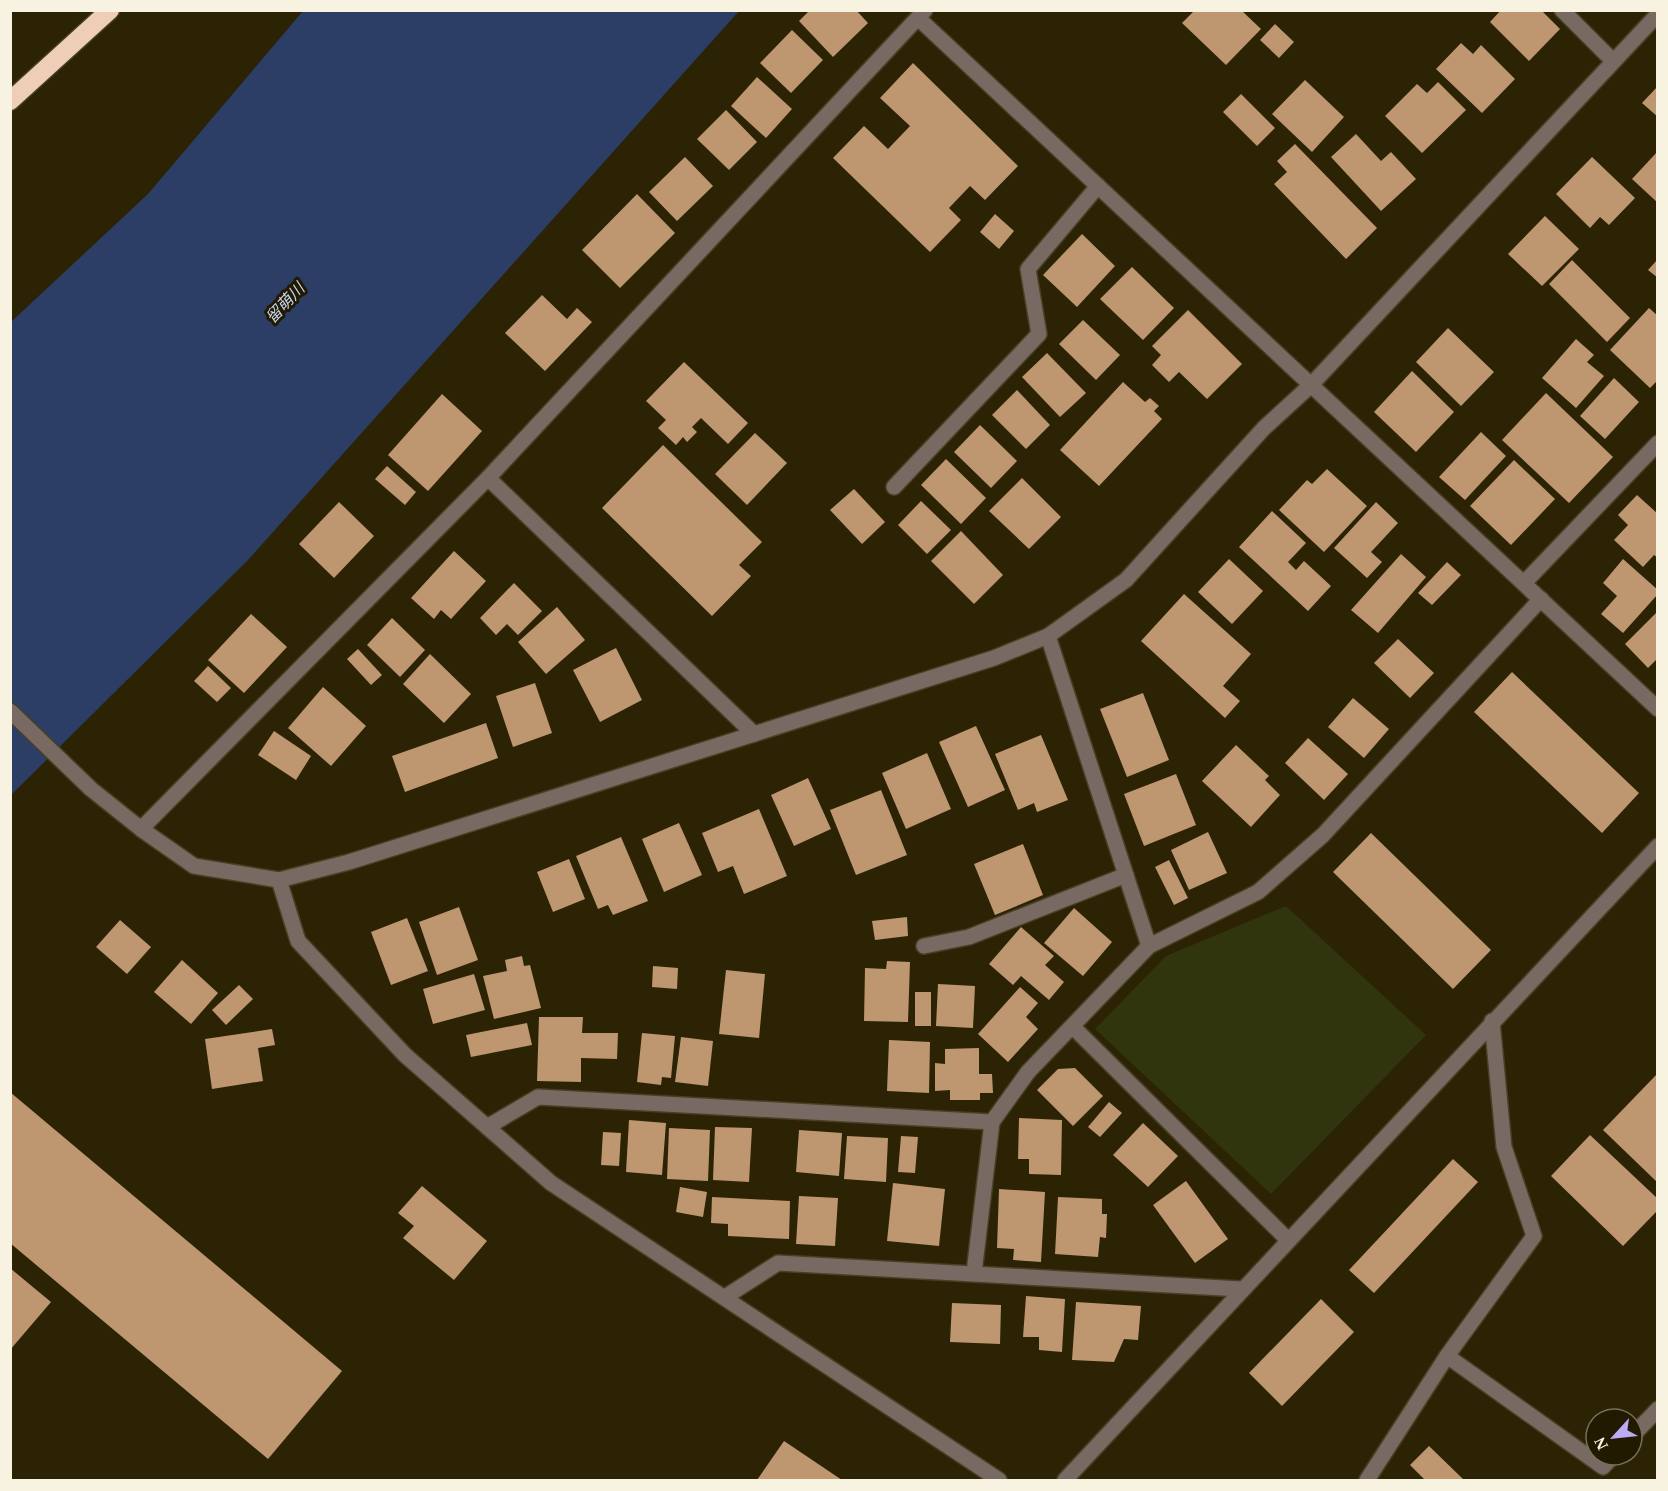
<svg xmlns="http://www.w3.org/2000/svg" width="1668" height="1491" viewBox="0 0 1668 1491" font-family="'Times New Roman','Noto Sans JP',serif">
<style>
.green{fill:#30350e}
.water{fill:#2c3e65}
.building{fill:#be966f}
.lines{fill:none;stroke-linecap:round;stroke-linejoin:round}
.minor-casing{stroke:#484023;stroke-width:18}
.highway-casing{stroke:#484023;stroke-width:21}
.minor{stroke:#786a62;stroke-width:15}
.highway{stroke:#efceb8;stroke-width:18}
.labels{text-anchor:middle;dominant-baseline:central;stroke-width:6;stroke-linejoin:round;paint-order:stroke}
.water-label{font-size:16px;font-style:italic;fill:#cad7f3;stroke:#211a00}
</style>
<rect width="100%" height="100%" fill="#2b2304"/>
<path class="green" d="M1286,906L1426,1035L1271,1194L1095,1029L1166,956Z"/>
<path class="water" d="M303,11H739L248,560L11,795V322L148,194Z"/>
<g class="building">
<path d="M810,10H856L868,23L833,57L799,21Z"/>
<path d="M1195,10H1241L1261,29L1226,65L1182,23Z"/>
<path d="M1501,10H1541L1560,29L1529,61L1490,22Z"/>
<path d="M1275,24L1294,42L1279,58L1260,40Z"/>
<path d="M792,30L823,60L791,93L760,63Z"/>
<path d="M1461,43L1473,54L1481,45L1515,79L1482,113L1436,69Z"/>
<path d="M913,63L1018,166L985,200L970,186L949,208L961,220L930,252L833,158L864,126L888,149L910,126L880,98Z"/>
<path d="M757,77L792,109L766,138L731,106Z"/>
<path d="M1305,80L1344,117L1312,152L1272,114Z"/>
<path d="M1438,82L1466,110L1422,153L1385,116L1417,84L1427,93Z"/>
<path d="M1658,86V117L1642,103Z"/>
<path d="M1241,94L1275,128L1257,146L1223,112Z"/>
<path d="M726,110L757,142L729,170L697,139Z"/>
<path d="M1356,134L1381,161L1391,152L1416,179L1381,211L1331,157Z"/>
<path d="M1295,144L1377,228L1346,259L1274,184L1287,172L1277,161Z"/>
<path d="M1658,151V203L1632,179Z"/>
<path d="M685,157L713,186L677,221L649,192Z"/>
<path d="M1592,157L1635,198L1609,225L1600,217L1590,228L1556,194Z"/>
<path d="M637,194L675,233L620,288L582,250Z"/>
<path d="M995,214L1014,231L999,249L980,232Z"/>
<path d="M1545,216L1579,249L1542,286L1508,254Z"/>
<path d="M1082,234L1115,266L1077,307L1043,275Z"/>
<path d="M1658,259V278L1648,270Z"/>
<path d="M1572,260L1630,318L1607,342L1549,284Z"/>
<path d="M1132,267L1174,308L1143,340L1100,299Z"/>
<path d="M542,295L567,319L577,308L592,322L545,371L505,333Z"/>
<path d="M1649,308L1658,316V380L1650,388L1610,350Z"/>
<path d="M1188,310L1242,364L1207,399L1179,372L1169,382L1152,365L1161,355L1152,346Z"/>
<path d="M1083,320L1120,355L1096,380L1059,344Z"/>
<path d="M1448,328L1494,372L1461,406L1416,362Z"/>
<path d="M1576,339L1594,355L1587,362L1604,376L1576,408L1542,378Z"/>
<path d="M1047,353L1086,393L1060,417L1022,377Z"/>
<path d="M684,362L748,423L728,444L701,418L692,427L697,432L687,442L683,437L676,445L658,428L666,420L646,401Z"/>
<path d="M1412,371L1454,412L1416,452L1374,412Z"/>
<path d="M1614,378L1639,402L1605,439L1580,416Z"/>
<path d="M1123,382L1145,402L1150,398L1159,406L1154,411L1162,419L1099,486L1060,450Z"/>
<path d="M1017,390L1050,425L1026,449L992,415Z"/>
<path d="M1546,393L1613,457L1569,503L1502,440Z"/>
<path d="M442,394L482,431L428,491L388,455Z"/>
<path d="M980,425L1017,461L991,488L954,452Z"/>
<path d="M1481,432L1506,456L1465,500L1439,477Z"/>
<path d="M755,433L787,463L747,505L715,474Z"/>
<path d="M663,445L762,542L739,565L751,576L712,616L602,508Z"/>
<path d="M946,459L986,498L961,524L921,485Z"/>
<path d="M1514,460L1555,499L1511,545L1470,506Z"/>
<path d="M387,466L416,492L405,505L375,479Z"/>
<path d="M1327,469L1367,506L1324,552L1279,510L1307,480L1312,484Z"/>
<path d="M1022,478L1061,517L1029,549L989,511Z"/>
<path d="M854,489L885,522L862,544L830,510Z"/>
<path d="M1637,495L1658,514V558L1654,555L1643,567L1614,540L1628,525L1618,515Z"/>
<path d="M921,501L951,530L927,554L898,525Z"/>
<path d="M339,502L374,536L334,578L299,544Z"/>
<path d="M1376,502L1398,523L1371,552L1382,562L1367,578L1334,548Z"/>
<path d="M1272,511L1306,543L1288,562L1296,570L1304,561L1331,586L1308,611L1239,547Z"/>
<path d="M961,531L1003,575L974,604L931,561Z"/>
<path d="M454,551L486,581L451,619L441,610L434,619L411,598Z"/>
<path d="M1401,554L1426,577L1378,633L1351,610Z"/>
<path d="M1229,559L1263,591L1232,624L1198,592Z"/>
<path d="M1623,559L1658,590V594L1623,633L1601,614L1617,596L1603,583Z"/>
<path d="M1447,562L1461,575L1432,605L1418,593Z"/>
<path d="M514,583L542,611L518,635L507,624L496,635L480,618Z"/>
<path d="M1184,594L1251,654L1223,686L1240,701L1225,718L1141,641Z"/>
<path d="M557,607L585,640L546,674L518,642Z"/>
<path d="M1658,611V658L1648,668L1625,644Z"/>
<path d="M251,614L287,647L244,693L208,660Z"/>
<path d="M392,618L425,650L400,677L367,645Z"/>
<path d="M1398,639L1434,673L1410,698L1374,663Z"/>
<path d="M616,648L642,700L600,722L573,670Z"/>
<path d="M358,649L382,675L371,685L347,659Z"/>
<path d="M430,654L471,694L444,723L403,684Z"/>
<path d="M208,666L231,688L217,702L194,681Z"/>
<path d="M1512,672L1639,793L1602,833L1474,712Z"/>
<path d="M535,683L552,733L513,747L496,696Z"/>
<path d="M323,687L366,726L331,766L288,728Z"/>
<path d="M1143,693L1169,760L1127,777L1100,709Z"/>
<path d="M1353,698L1389,729L1364,758L1328,727Z"/>
<path d="M486,723L498,758L405,792L392,756Z"/>
<path d="M976,726L1005,790L968,807L939,742Z"/>
<path d="M274,731L311,756L296,780L258,755Z"/>
<path d="M1041,735L1068,800L1037,812L1034,803L1018,810L995,754Z"/>
<path d="M1308,738L1348,774L1324,800L1285,763Z"/>
<path d="M1236,745L1269,776L1265,780L1280,795L1251,827L1202,781Z"/>
<path d="M927,753L951,809L906,829L882,773Z"/>
<path d="M1176,774L1196,825L1144,846L1124,794Z"/>
<path d="M808,778L831,829L794,846L771,795Z"/>
<path d="M881,790L907,855L856,875L830,810Z"/>
<path d="M759,809L787,876L744,894L733,866L718,872L702,833Z"/>
<path d="M679,823L702,875L664,892L642,839Z"/>
<path d="M1208,832L1227,873L1189,890L1171,850Z"/>
<path d="M1371,833L1491,950L1453,989L1333,872Z"/>
<path d="M621,837L648,901L613,915L608,905L598,909L576,856Z"/>
<path d="M1023,844L1043,895L995,915L974,864Z"/>
<path d="M569,859L585,899L553,912L537,872Z"/>
<path d="M1169,860L1188,898L1174,905L1155,867Z"/>
<path d="M459,907L478,960L437,975L419,922Z"/>
<path d="M1074,908L1112,942L1083,976L1044,943Z"/>
<path d="M907,917L908,936L875,940L872,921Z"/>
<path d="M407,918L428,971L391,985L371,932Z"/>
<path d="M120,920L151,947L127,974L96,947Z"/>
<path d="M1021,927L1054,956L1045,965L1064,982L1049,1000L1021,976L1013,985L989,964Z"/>
<path d="M522,956L524,966L530,965L541,1008L494,1019L483,976L507,971L505,960Z"/>
<path d="M182,960L218,993L191,1024L154,992Z"/>
<path d="M887,961L910,962L908,1022L864,1021L865,968L886,969Z"/>
<path d="M653,966L678,968L677,989L652,987Z"/>
<path d="M726,970L765,974L759,1038L719,1034Z"/>
<path d="M474,974L485,1010L433,1024L423,989Z"/>
<path d="M938,984L975,986L973,1028L936,1026Z"/>
<path d="M239,985L253,999L226,1025L212,1010Z"/>
<path d="M1020,987L1038,1003L1026,1017L1038,1029L1008,1062L978,1034Z"/>
<rect x="915" y="992" width="16" height="34"/>
<path d="M539,1017H583L582,1033H618L617,1059L581,1058V1082L537,1081Z"/>
<path d="M527,1023L532,1045L471,1057L466,1035Z"/>
<path d="M272,1029L275,1045L258,1048L263,1081L212,1089L205,1039Z"/>
<path d="M642,1033L675,1036L671,1078L662,1077L661,1085L637,1082Z"/>
<path d="M681,1037L713,1041L708,1086L675,1082Z"/>
<path d="M889,1040L930,1042L929,1093L887,1091Z"/>
<path d="M979,1048V1074H992L993,1093H980V1100H950V1090L935,1091V1063L945,1064V1049Z"/>
<path d="M1075,1068L1103,1096L1073,1126L1037,1090L1058,1069Z"/>
<path d="M1658,1073V1183L1603,1130Z"/>
<path d="M10,1092L342,1371L268,1459L10,1243Z"/>
<path d="M1109,1102L1122,1113L1100,1137L1088,1127Z"/>
<path d="M1019,1118L1062,1120L1061,1175L1029,1174V1159H1018Z"/>
<path d="M629,1120L666,1123L662,1175L626,1172Z"/>
<path d="M1143,1123L1178,1156L1148,1187L1113,1155Z"/>
<path d="M715,1127L752,1128L749,1182L713,1180Z"/>
<path d="M669,1128L710,1130L708,1181L667,1179Z"/>
<path d="M799,1130L842,1133L839,1176L796,1172Z"/>
<path d="M603,1132L621,1133L619,1166L601,1165Z"/>
<path d="M1590,1135L1658,1199V1210L1623,1246L1551,1176Z"/>
<path d="M847,1136L888,1138L886,1182L844,1179Z"/>
<path d="M901,1136L918,1137L915,1173L898,1172Z"/>
<path d="M1453,1159L1478,1182L1374,1293L1349,1270Z"/>
<path d="M1186,1181L1228,1239L1195,1263L1153,1205Z"/>
<path d="M893,1183L945,1189L939,1246L887,1241Z"/>
<path d="M422,1186L487,1241L454,1280L403,1238L414,1226L398,1213Z"/>
<path d="M680,1187L707,1192L703,1217L676,1212Z"/>
<path d="M999,1189L1045,1192L1041,1262L1013,1260L1014,1249L997,1248Z"/>
<path d="M799,1196L838,1198L835,1246L796,1244Z"/>
<path d="M712,1197L790,1201L789,1239L728,1236V1224L711,1223Z"/>
<path d="M1058,1197L1102,1199V1214H1107L1106,1238L1100,1237L1098,1257L1055,1254Z"/>
<path d="M10,1268L51,1302L10,1350Z"/>
<path d="M1026,1296L1065,1299L1062,1352L1039,1350V1337H1023Z"/>
<path d="M1321,1299L1354,1332L1282,1406L1249,1373Z"/>
<path d="M1076,1302L1141,1306L1138,1340L1124,1339L1114,1362L1072,1360Z"/>
<path d="M952,1303L1001,1305L1000,1344L950,1342Z"/>
<path d="M784,1441L842,1480H757Z"/>
<path d="M1429,1446L1464,1480H1425L1410,1465Z"/>
</g>
<g class="lines">
<g class="minor-casing">
<g id="minor">
<path d="M1562,10L1612,60"/>
<path d="M918,18L1658,709"/>
<path d="M488,478L754,734"/>
<path d="M894,487L1039,334L1028,269L1098,186"/>
<path d="M1524,583L1658,443"/>
<path d="M1048,636L1149,946"/>
<path d="M10,711L91,789L141,829L194,866L279,880L349,862L754,734L994,658L1048,636L1126,580L1264,428L1311,385L1658,14"/>
<path d="M141,829L488,478L925,10"/>
<path d="M279,880L298,941L405,1055L551,1183L999,1480"/>
<path d="M924,946L969,937L1126,875"/>
<path d="M1073,1027L1287,1239"/>
<path d="M487,1127L538,1097L992,1122"/>
<path d="M974,1273L992,1122L1028,1072L1149,946L1258,892L1323,835L1541,599"/>
<path d="M725,1297L778,1263L1241,1289"/>
<path d="M1447,1356L1603,1467L1614,1455"/>
<path d="M1632,1436L1658,1409"/>
<path d="M1065,1480L1658,846"/>
<path d="M1367,1480L1447,1356L1534,1236L1504,1147L1492,1021"/>
</g>
</g>
<g class="highway-casing">
<path id="highway" d="M10,101L110,10"/>
</g>
<use href="#minor" class="minor"/>
<use href="#highway" class="highway"/>
</g>
<g class="labels">
<g class="water-label">
<text transform="translate(285 303) rotate(-47)">留萌川</text>
</g>
</g>
<rect width="1668" height="1491" fill="none" stroke="#f8f3e1" stroke-width="24"/>
<g transform="translate(1614 1437) rotate(243)"><circle r="28" fill="#211a00" stroke="#77715a" stroke-width="1.5"/>
<path d="M0-4.5L10 22L0 15L-10 22Z" fill="#bbaaf6"/>
<text y="-9" font-size="16" font-weight="bold" text-anchor="middle" fill="#f8f3e1">N</text>
</g>
</svg>
